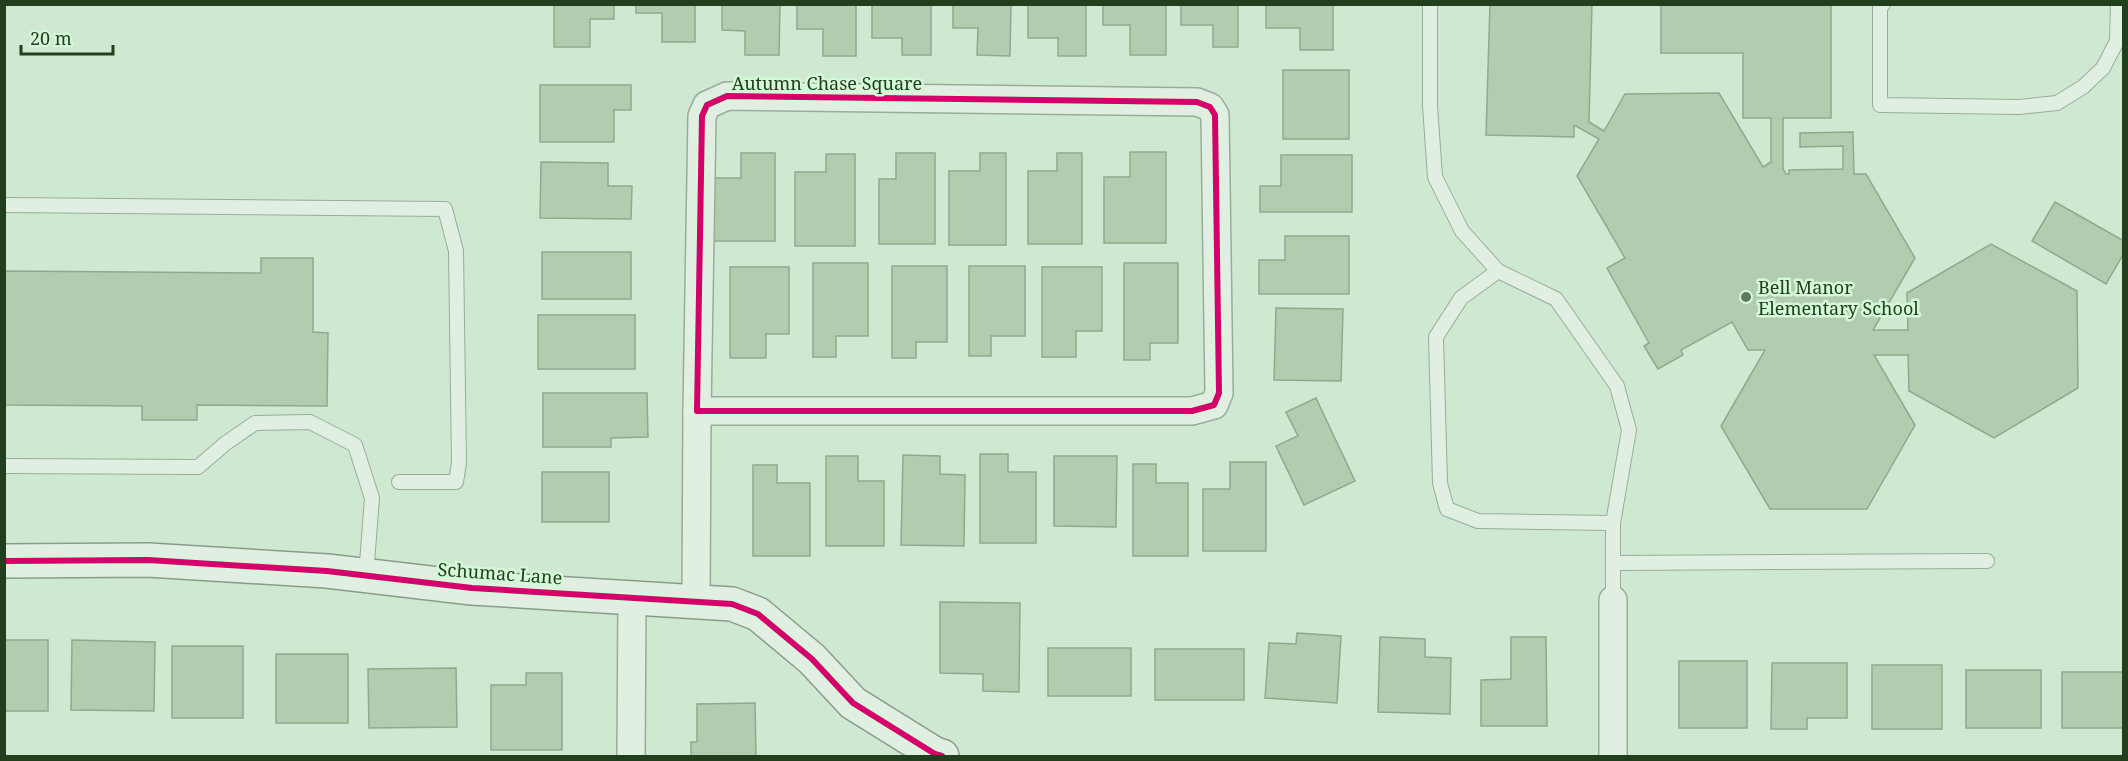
<svg xmlns="http://www.w3.org/2000/svg" width="2128" height="761" viewBox="0 0 2128 761" font-family="'Noto Serif',serif">
<style>
.building{fill:#b2ccb0;stroke:#90a98e;stroke-width:1.5}
.lines{fill:none;stroke-linecap:round;stroke-linejoin:round}
.lane-casing{stroke:#98ad98;stroke-width:16}
.street-casing{stroke:#98ad98;stroke-width:30}
.secondary-casing{stroke:#889d88;stroke-width:36}
.lane{stroke:#e1efe2;stroke-width:14}
.street{stroke:#e1efe2;stroke-width:27}
.secondary{stroke:#e1efe2;stroke-width:33}
.cycleway-casing{stroke:#d4f9d8;stroke-width:10}
.cycleway{stroke:#d6006c;stroke-width:6}
.poi-dot{fill:#5e7a5c;stroke:#d4f9d8;stroke-width:2}
.labels{text-anchor:middle;dominant-baseline:central;stroke-width:5;stroke-linejoin:round;paint-order:stroke}
.street-label{font-size:18px;fill:#213e1d;stroke:#d4f9d8}
.poi-label{font-size:18px;fill:#213e1d;stroke:#d4f9d8;text-anchor:start}
</style>
<rect width="100%" height="100%" fill="#cee8d1"/>
<g class="building">
<path d="M554,4H614V19H590V47H554Z"/>
<path d="M636,4H695V42H662V13H636Z"/>
<path d="M722,4H780L779,55H745V31L722,30Z"/>
<path d="M797,4H856V56H823V29H797Z"/>
<path d="M872,4H931V55H902V38H872Z"/>
<path d="M953,4H1011L1010,56L977,55L978,28H953Z"/>
<path d="M1028,4H1086V56H1058V38H1028Z"/>
<path d="M1103,4H1166V55H1130V25H1103Z"/>
<path d="M1181,4H1238V47H1213V25H1181Z"/>
<path d="M1266,4H1333V50H1300V28H1266Z"/>
<path d="M1490,4H1592L1589,122L1604,131L1625,94L1719,93L1763,167L1771,162V118H1743V53H1661V4H1831V118H1783V169L1786,174H1789V170L1843,169V146L1800,147V133L1853,132L1854,174H1866L1915,258L1873,330H1908L1907,293L1991,244L2077,291L2078,388L1994,438L1909,391L1908,355H1874L1915,425L1867,509H1770L1721,426L1765,350H1748L1732,322L1681,350L1683,355L1658,369L1644,346L1649,343L1607,268L1625,258L1577,176L1599,139L1576,126H1574V137L1486,135Z"/>
<rect x="1283" y="70" width="66" height="69"/>
<path d="M540,85H631V110H614V142H540Z"/>
<path d="M1130,152H1166V243H1104V177H1130Z"/>
<path d="M741,153H775V241H714V178H741Z"/>
<path d="M896,153H935V244H879V179H896Z"/>
<path d="M980,153H1006V245H949V171H980Z"/>
<path d="M1057,153H1082V244H1028V171H1057Z"/>
<path d="M826,154H855V246H795V172H826Z"/>
<path d="M1281,155H1352V212H1260V186H1281Z"/>
<path d="M541,162L608,163V186H632L631,219L540,218Z"/>
<path d="M2055,202L2124,241V253L2106,284L2032,241Z"/>
<path d="M1285,236H1349V294H1259V260H1285Z"/>
<rect x="542" y="252" width="89" height="47"/>
<path d="M261,258H313V332L328,333L327,406L197,405V420H142V406L4,405L5,271L261,273Z"/>
<path d="M813,263H868V336H836V357H813Z"/>
<path d="M1124,263H1178V343H1150V360H1124Z"/>
<path d="M892,266H947V342H916V358H892Z"/>
<path d="M969,266H1025V336H991V356H969Z"/>
<path d="M730,267H789V334H766V358H730Z"/>
<path d="M1042,267H1102V331H1076V357H1042Z"/>
<path d="M1276,308L1343,309L1341,381L1274,380Z"/>
<rect x="538" y="315" width="97" height="54"/>
<path d="M543,393H647L648,437L611,438V447H543Z"/>
<path d="M1316,398L1355,481L1304,505L1276,446L1298,436L1286,412Z"/>
<path d="M980,454H1008V472H1036V543H980Z"/>
<path d="M903,455L940,456V474L965,475L964,546L901,545Z"/>
<path d="M826,456H858V481H884V546H826Z"/>
<path d="M1054,456H1117L1116,527L1054,526Z"/>
<path d="M1230,462H1266V551H1203V489H1230Z"/>
<path d="M1133,464H1156V483H1188V556H1133Z"/>
<path d="M753,465H777V483H810V556H753Z"/>
<rect x="542" y="472" width="67" height="50"/>
<path d="M940,602L1020,603L1019,692L983,691V674L940,673Z"/>
<path d="M1297,633L1341,636L1337,703L1265,698L1269,643L1296,644Z"/>
<path d="M1380,637L1425,639V657L1451,658L1450,714L1378,712Z"/>
<path d="M1511,637H1546L1547,726H1481V680L1511,679Z"/>
<rect x="4" y="640" width="44" height="71"/>
<path d="M72,640L155,642L154,711L71,710Z"/>
<rect x="172" y="646" width="71" height="72"/>
<rect x="1048" y="648" width="83" height="48"/>
<rect x="1155" y="649" width="89" height="51"/>
<rect x="276" y="654" width="72" height="69"/>
<rect x="1679" y="661" width="68" height="67"/>
<path d="M1772,663H1847V718H1807V729H1771Z"/>
<rect x="1872" y="665" width="70" height="64"/>
<path d="M456,668L457,727L369,728L368,669Z"/>
<rect x="1966" y="670" width="75" height="58"/>
<rect x="2062" y="672" width="62" height="56"/>
<path d="M526,673H562V750H491V685H526Z"/>
<path d="M755,703L756,756H691V742H697V704Z"/>
</g>
<g class="lines">
<g class="lane-casing">
<g id="lane">
<path d="M1430,4V105L1435,177L1462,231L1498,271L1556,299L1617,386L1629,430L1613,523V600"/>
<path d="M1883,4L1880,8V105L2019,107L2057,103L2083,87L2103,68L2117,41L2118,4"/>
<path d="M4,205L445,209L456,251L459,463L456,482H399"/>
<path d="M1498,271L1461,298L1436,337L1440,483L1447,509L1478,521L1613,523"/>
<path d="M4,466L198,467L226,443L255,423L310,422L355,445L372,498L366,576"/>
<path d="M1613,563L1987,561"/>
</g>
</g>
<g class="street-casing">
<g id="street">
<path d="M727,96L1197,102L1210,107L1215,115L1219,393L1214,405L1192,411H697L702,116L707,105Z"/>
<path d="M1613,600V756"/>
<path d="M696,601L697,411"/>
<path d="M631,756L632,598"/>
</g>
</g>
<g class="secondary-casing">
<path id="secondary" d="M4,561L148,560L327,571L472,588L732,604L758,614L812,659L853,703L935,754L942,756"/>
</g>
<use href="#lane" class="lane"/>
<use href="#street" class="street"/>
<use href="#secondary" class="secondary"/>
<g class="cycleway-casing">
<g id="cycleway">
<path d="M727,96L1197,102L1210,107L1215,115L1219,393L1214,405L1192,411H697L702,116L707,105Z"/>
<path d="M4,561L148,560L327,571L472,588L732,604L758,614L812,659L853,703L935,754L942,756"/>
</g>
</g>
<use href="#cycleway" class="cycleway"/>
</g>
<circle class="poi-dot" cx="1746" cy="297" r="6"/>
<g class="labels">
<g class="street-label">
<text x="827" y="83">Autumn Chase Square</text>
<text transform="translate(500 573) rotate(4)">Schumac Lane</text>
</g>
<g class="poi-label">
<text x="1758" y="287">Bell Manor<tspan x="1758" dy="21">Elementary School</tspan></text>
</g>
</g>
<rect width="2128" height="761" fill="none" stroke="#213e1d" stroke-width="12"/>
<path d="M21 45v9h92v-9" fill="none" stroke="#213e1d" stroke-width="3"/>
<text x="30" y="45" font-size="18" fill="#213e1d" stroke="#d4f9d8" stroke-width="4.5" paint-order="stroke">20 m</text>
</svg>
